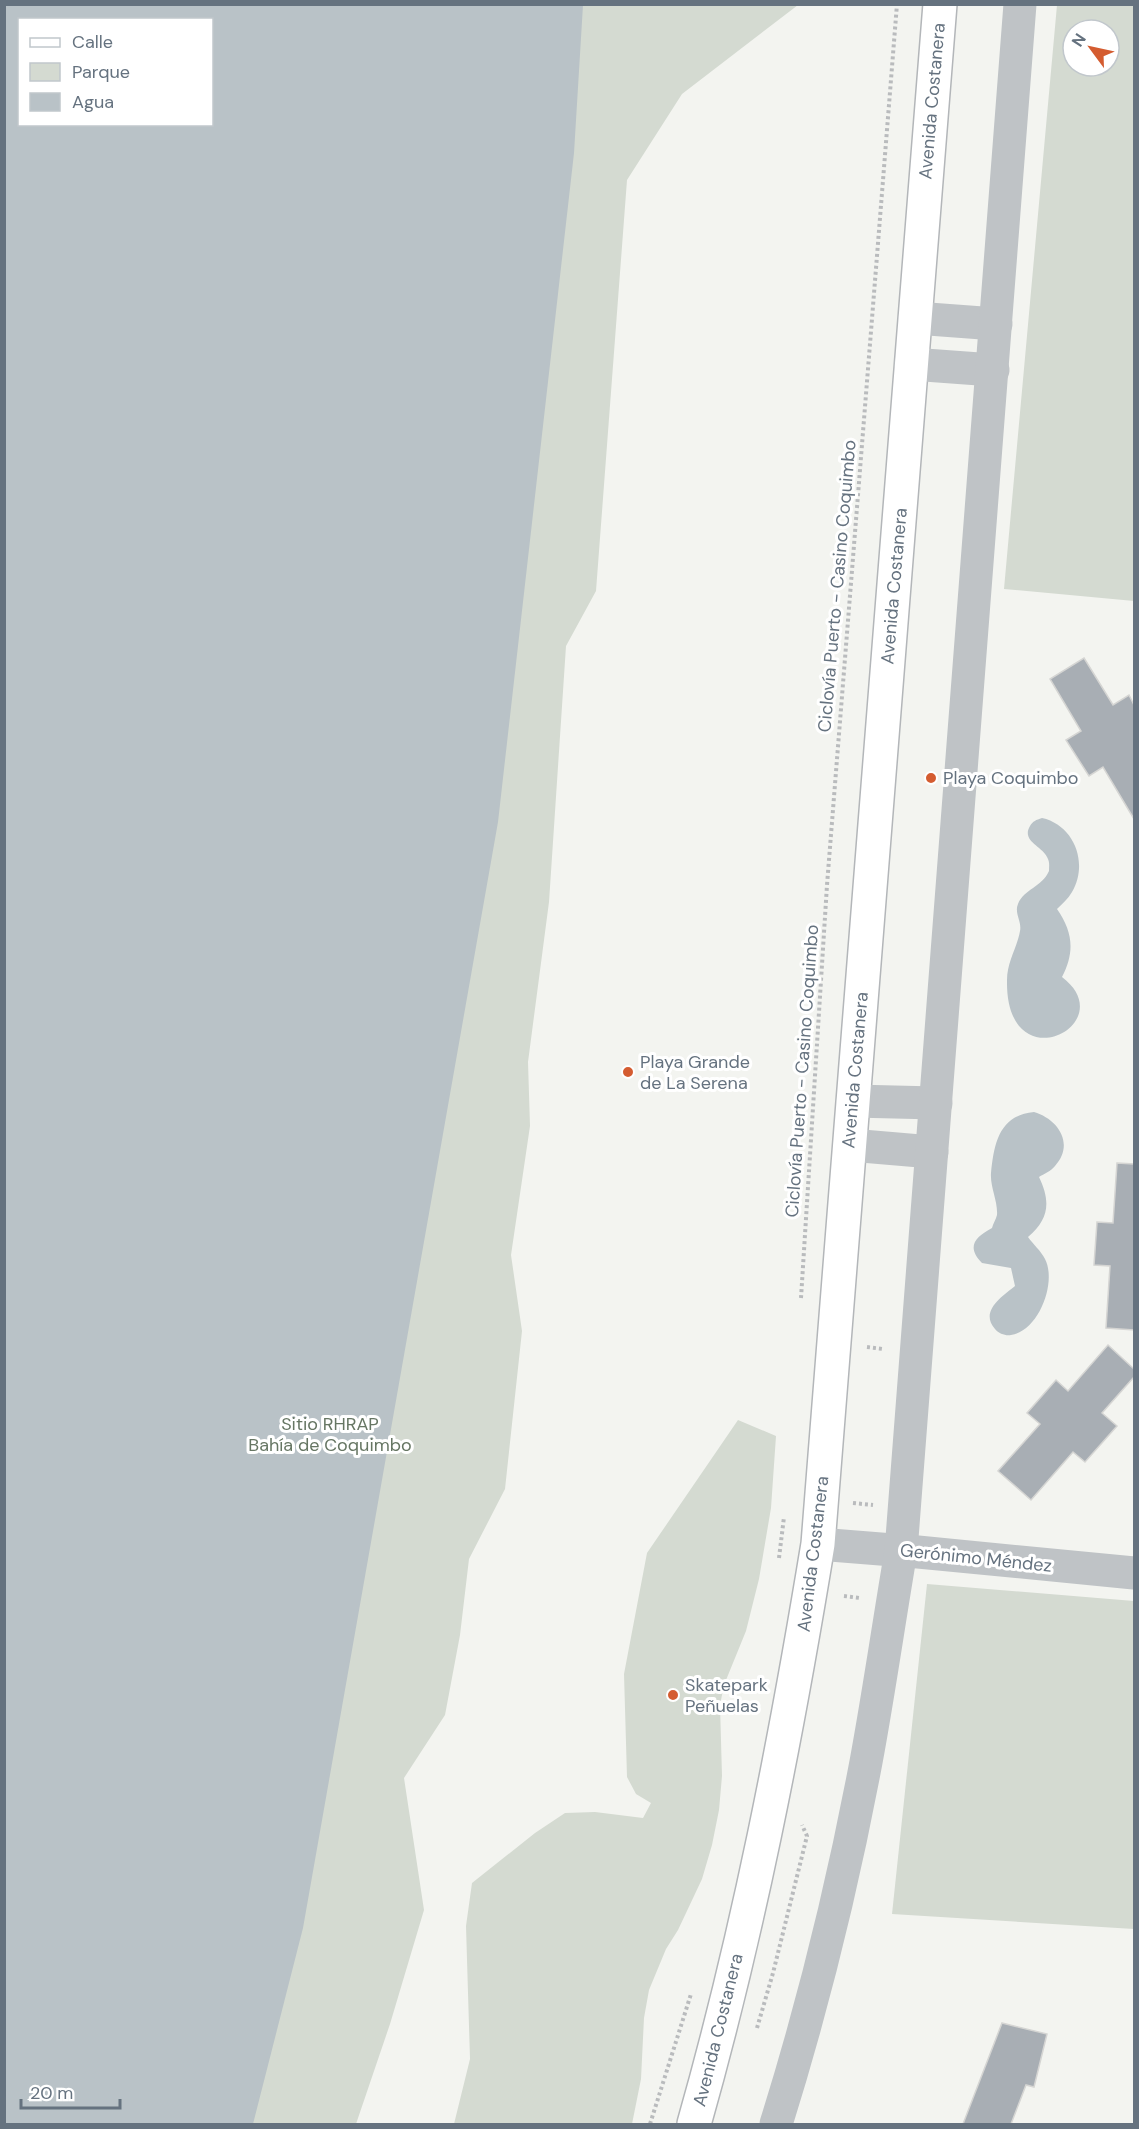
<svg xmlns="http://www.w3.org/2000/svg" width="1139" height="2129" viewBox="0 0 1139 2129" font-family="'DM Sans',sans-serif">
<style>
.green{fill:#d4dad1;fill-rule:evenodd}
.water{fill:#b9c2c7;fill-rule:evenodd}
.building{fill:#a8aeb4;stroke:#d5d5d3;stroke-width:1.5}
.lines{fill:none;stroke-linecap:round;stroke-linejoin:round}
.major-casing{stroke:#b3b6b9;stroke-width:36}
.path{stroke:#b9bbbd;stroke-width:4;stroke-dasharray:3 3;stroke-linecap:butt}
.minor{stroke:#bfc3c6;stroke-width:33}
.major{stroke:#fff;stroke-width:33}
.poi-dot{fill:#d45c30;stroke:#fff;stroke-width:2}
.labels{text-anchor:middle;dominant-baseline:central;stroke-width:6;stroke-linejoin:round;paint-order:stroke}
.street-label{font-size:18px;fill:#65727f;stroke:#fff}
.poi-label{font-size:18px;fill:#65727f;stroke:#fff;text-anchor:start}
.park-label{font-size:18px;fill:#667663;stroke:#fff}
</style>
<rect width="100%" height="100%" fill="#f3f4f0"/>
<g class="green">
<path d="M326,5H798L682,94L627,180L596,591L566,646L549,902L528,1062L530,1126L511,1255L522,1331L505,1489L469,1559L460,1635L445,1715L404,1778L424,1910L390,2024L356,2124H17Z"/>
<path d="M1057,5H1134V601L1004,589ZM1073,30H1109V66H1073Z"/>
<path d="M738,1420L776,1436L771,1508L759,1579L746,1631L724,1685L720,1705L722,1776L719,1810L712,1845L702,1879L678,1930L666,1949L649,1990L644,2018L641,2079L632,2124H454L470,2059L466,1926L472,1883L535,1833L565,1813L595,1812L643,1818L651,1803L636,1794L627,1777L624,1674L647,1553Z"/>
<path d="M927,1584L1134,1601V1929L892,1914Z"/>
</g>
<g class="water">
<path d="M5,4L583,5L574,153L498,822L303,1928L253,2124H5ZM20,20H212V124H20Z"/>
<path d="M1042,818C1074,825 1089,863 1072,892C1068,899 1062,904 1057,909C1073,932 1075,952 1062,977C1124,1024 1005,1085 1007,980C1007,962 1017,948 1020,931C1022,921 1014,913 1018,904C1024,889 1042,887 1049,871C1049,866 1050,862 1047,857C1042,846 1021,841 1030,826C1033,821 1036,820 1042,818Z"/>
<path d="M1034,1112C1058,1119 1075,1144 1055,1166C1051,1171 1044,1174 1039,1177C1051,1202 1049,1219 1028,1237C1033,1244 1041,1251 1045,1259C1057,1282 1039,1331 1011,1335C1006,1336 999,1334 995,1329C979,1311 1003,1296 1015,1286L1011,1268L982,1263C966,1247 975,1237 992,1228C993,1224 996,1219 997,1215C998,1201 990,1187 991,1173C994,1142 1000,1115 1034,1112Z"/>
</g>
<g class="building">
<path d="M1084,658L1113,705L1129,695L1134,705V819L1103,767L1089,776L1066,740L1081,731L1050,679Z"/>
<path d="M1117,1163L1134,1164V1330L1106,1328L1110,1266L1094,1265L1097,1222L1113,1223Z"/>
<path d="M1108,1345L1134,1369V1377L1102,1413L1117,1426L1085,1462L1073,1452L1031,1500L998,1471L1040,1424L1027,1413L1056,1380L1068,1391Z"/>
<path d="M1002,2023L1047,2034L1034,2087L1026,2085L1011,2124H963Z"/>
</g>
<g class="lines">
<g class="major-casing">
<path id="major" d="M694,2124C748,1934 786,1739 818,1544L940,4"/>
</g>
<g class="path">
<path d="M801,1298L827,885L897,4"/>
<path d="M867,1347L883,1349"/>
<path d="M853,1503L873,1505"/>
<path d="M779,1558L784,1517"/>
<path d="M844,1596L860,1598"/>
<path d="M757,2028L773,1973L807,1836L802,1825"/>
<path d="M650,2124L691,1994"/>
</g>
<g class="minor">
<path d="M915,318L996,324"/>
<path d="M911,364L993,370"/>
<path d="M853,1101L936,1103"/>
<path d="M850,1145L932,1152"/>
<path d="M818,1544L918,1552L1134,1573"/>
<path d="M776,2124C813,2006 843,1884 866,1762C879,1692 889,1621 901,1551L1020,4"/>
</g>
<use href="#major" class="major"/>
</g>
<g class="poi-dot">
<circle cx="931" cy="778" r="6"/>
<circle cx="628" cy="1072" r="6"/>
<circle cx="673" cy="1695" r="6"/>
</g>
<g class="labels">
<g class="street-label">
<text transform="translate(932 101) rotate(-85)">Avenida Costanera</text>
<text transform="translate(837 586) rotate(-85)">Ciclovía Puerto - Casino Coquimbo</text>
<text transform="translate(894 586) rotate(-85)">Avenida Costanera</text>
<text transform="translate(855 1070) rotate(-85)">Avenida Costanera</text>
<text transform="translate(802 1071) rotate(-86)">Ciclovía Puerto - Casino Coquimbo</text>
<text transform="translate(813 1554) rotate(-83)">Avenida Costanera</text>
<text transform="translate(976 1558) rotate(6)">Gerónimo Méndez</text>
<text transform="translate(718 2030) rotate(-76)">Avenida Costanera</text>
</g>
<g class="poi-label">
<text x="943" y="778">Playa Coquimbo</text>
<text x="640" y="1062">Playa Grande<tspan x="640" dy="21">de La Serena</tspan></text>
<text x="685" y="1685">Skatepark<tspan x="685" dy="21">Peñuelas</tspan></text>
</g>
<g class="park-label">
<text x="330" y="1424">Sitio RHRAP<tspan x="330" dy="21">Bahía de Coquimbo</tspan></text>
</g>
</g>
<rect width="1139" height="2129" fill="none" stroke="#65727f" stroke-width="12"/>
<rect x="18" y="18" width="195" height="108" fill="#ffffff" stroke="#c1c7cc" stroke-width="1.5"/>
<rect x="30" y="38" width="30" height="9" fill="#ffffff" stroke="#c1c7cc" stroke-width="1.5"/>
<text x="72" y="48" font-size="18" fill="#65727f">Calle</text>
<rect x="30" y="63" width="30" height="18" fill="#d4dad1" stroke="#c1c7cc" stroke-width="1.5"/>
<text x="72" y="78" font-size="18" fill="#65727f">Parque</text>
<rect x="30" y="93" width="30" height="18" fill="#b9c2c7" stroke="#c1c7cc" stroke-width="1.5"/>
<text x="72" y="108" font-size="18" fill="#65727f">Agua</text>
<g transform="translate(1091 48) rotate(303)"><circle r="28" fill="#ffffff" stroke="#c1c7cc" stroke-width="1.5"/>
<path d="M0-4.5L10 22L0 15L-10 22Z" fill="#d45c30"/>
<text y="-9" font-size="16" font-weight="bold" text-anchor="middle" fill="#65727f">N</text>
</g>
<path d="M21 2099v9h99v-9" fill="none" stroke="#65727f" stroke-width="3"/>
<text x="30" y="2099" font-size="18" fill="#65727f" stroke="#ffffff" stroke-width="4.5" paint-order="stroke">20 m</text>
</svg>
